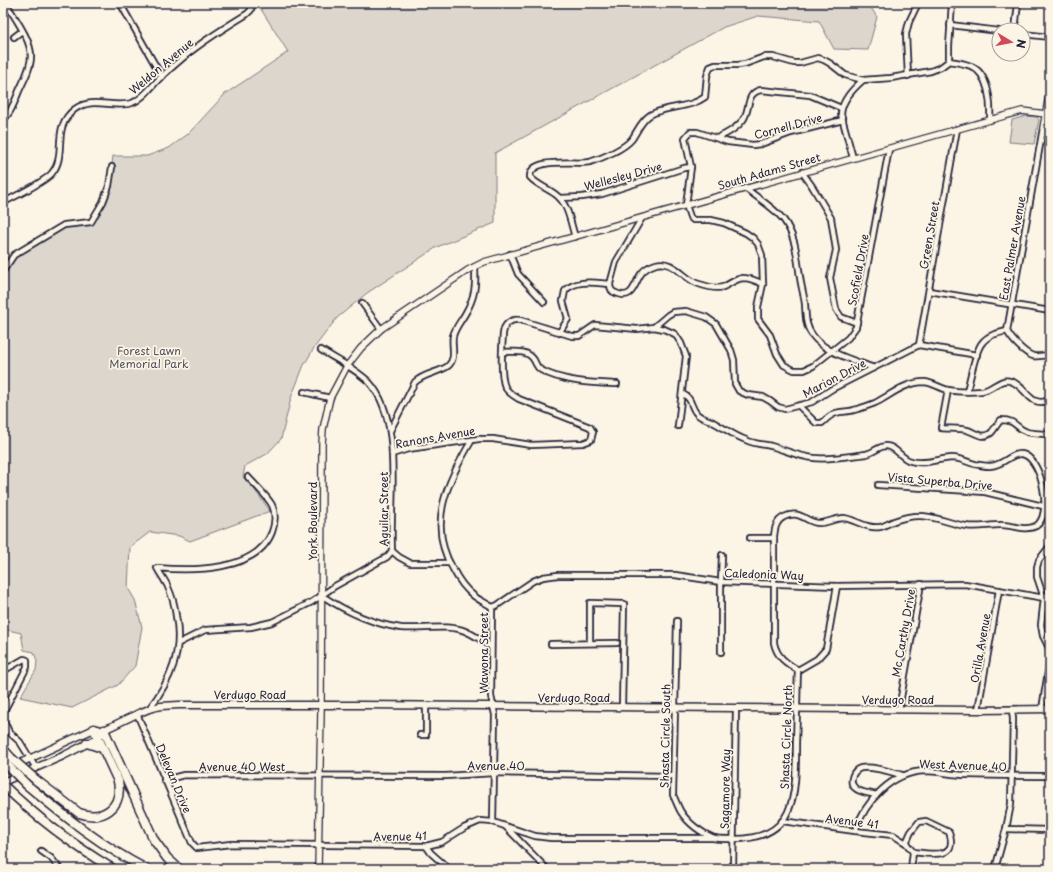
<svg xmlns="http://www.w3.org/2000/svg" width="1053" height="872" viewBox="0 0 1053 872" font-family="'Playpen Sans',sans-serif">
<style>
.green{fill:#dcd6cc;stroke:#7f7c84}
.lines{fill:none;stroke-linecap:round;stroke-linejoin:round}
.minor-casing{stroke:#22223b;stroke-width:8}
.tertiary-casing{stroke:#22223b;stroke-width:8}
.secondary-casing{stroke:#22223b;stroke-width:9}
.motorway-casing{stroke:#22223b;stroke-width:11}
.minor{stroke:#fcf5e5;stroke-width:4.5}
.tertiary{stroke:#fcf5e5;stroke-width:5.5}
.secondary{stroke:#fcf5e5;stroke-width:6}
.motorway{stroke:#fcf5e5;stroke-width:8}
.motorway-bridge-casing{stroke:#22223b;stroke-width:11;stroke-linecap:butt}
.motorway-bridge{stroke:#fcf5e5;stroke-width:8}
.labels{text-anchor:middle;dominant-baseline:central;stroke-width:3.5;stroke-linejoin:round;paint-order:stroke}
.street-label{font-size:11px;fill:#22223b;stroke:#fcf5e5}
.park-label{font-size:11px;fill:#504f5f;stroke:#fcf5e5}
</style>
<rect width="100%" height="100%" fill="#fcf5e5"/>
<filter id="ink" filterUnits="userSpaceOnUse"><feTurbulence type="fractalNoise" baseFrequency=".025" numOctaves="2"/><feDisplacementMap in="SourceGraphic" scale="8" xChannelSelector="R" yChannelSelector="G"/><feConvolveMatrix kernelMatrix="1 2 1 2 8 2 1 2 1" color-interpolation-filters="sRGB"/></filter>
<g filter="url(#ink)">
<g class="green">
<path d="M257,3H868L877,17L868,50L834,49L819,21L758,16L724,27L495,153V223L437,247L367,293L337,318L314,348L304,365L291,398L281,439L267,454L245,466L243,477L254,489L270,511L190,541L179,536L150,532L130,547L128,588L135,600L142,627L135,666L118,685L72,708L20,697L36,670L37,661L34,652L24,650L21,633L4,629L3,583V280L15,256L65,226H79L87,224L96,215L110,180L113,156H147L169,148L188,134L225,94L288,52Z"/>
<path d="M1026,116L1037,117L1039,120L1034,144L1009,142L1012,120Z"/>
</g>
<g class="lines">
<g class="minor-casing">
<g id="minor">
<path d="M120,3L162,77"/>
<path d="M950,25L999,31"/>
<path d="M1015,30L1018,3"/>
<path d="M1023,34L1050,37"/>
<path d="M14,37L22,31"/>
<path d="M949,61V46L952,3"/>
<path d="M908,76L906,34L909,22L918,3"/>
<path d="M3,120C11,113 15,101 19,91C24,80 31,68 31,56C31,39 14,17 6,3"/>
<path d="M843,120L791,133L761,144L753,145L728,142L697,132H690L685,138L691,167L686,205L690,217L693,220H711L724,223L746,233L753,238L758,244L762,255L763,284L758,307V319L770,335L777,354L784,365L794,370H804L813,366L848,338L856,327L889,149"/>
<path d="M717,138C727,134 736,129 743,120C751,109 745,93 761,90L810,95L841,108"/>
<path d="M853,158L841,114C842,100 853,89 863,80"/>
<path d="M802,172L812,186L831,218L836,250L830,278L836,309L841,317L857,323"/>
<path d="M745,188C758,198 773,207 783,219C796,236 797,257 800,277C801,286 804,295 805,304C806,316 805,326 813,336C827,354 854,360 874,368"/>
<path d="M560,198L582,197L602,194L684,168L691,167"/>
<path d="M3,203C15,196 45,182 52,173C68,154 50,128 75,109C93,96 113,109 132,103C143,99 151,87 159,79C170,69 182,58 194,49C211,36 229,25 247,14L251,10L252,3"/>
<path d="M575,237C570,221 568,203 555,194C547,188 537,185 530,177C530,156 576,165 590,162C602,158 624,149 632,139C638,130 641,121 650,115C667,105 689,109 705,97L707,76L710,67L715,65H738L745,64L764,57H773L794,63H800L818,58L824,60L831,64L845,75L863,80L891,78L931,71L941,67L949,61C956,62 964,63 971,66C989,74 991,103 990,120"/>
<path d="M510,254L518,274L544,302"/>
<path d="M3,271L14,255L64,225L91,222L103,202L109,186L112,167"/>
<path d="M610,284C610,289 612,292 616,293C633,301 634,284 641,274C644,269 650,266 656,264C674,259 684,280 699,284C705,286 717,289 723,287C730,284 735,279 743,278C750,278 757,281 763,284"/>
<path d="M929,291L1050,311"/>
<path d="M362,303L381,329"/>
<path d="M654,327L668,315L673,312L686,311L706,317L716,324L731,350L734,360L735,384L739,391L748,395L763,397L770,401L778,407L785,409L812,402L832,389L919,345L977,355"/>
<path d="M1007,331L1043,128"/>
<path d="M1007,331C1011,339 1024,353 1033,356C1039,357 1045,355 1050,355"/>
<path d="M559,333L568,319L563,301L565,291C575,279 596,283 610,284L616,262L642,218"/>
<path d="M919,345L957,129"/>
<path d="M321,350C337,360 356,369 369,382C404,420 389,502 392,551L399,557L410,563H449"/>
<path d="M502,352C514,352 527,349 534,360C536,364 537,368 541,370C562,382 593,383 617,384"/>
<path d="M948,390L941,428C949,429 958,428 967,430C975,432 982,440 991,433C994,430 997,424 1001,420C1017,420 1015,428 1027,432C1034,434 1042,433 1050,435"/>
<path d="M967,391C970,380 975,351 982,343C988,335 998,333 1007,331"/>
<path d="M304,392L330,398"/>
<path d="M683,394C693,399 690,407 697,414C702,419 708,419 713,422C724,428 734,436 746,440C754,444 762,444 771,446C785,450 799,457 814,458C829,460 850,456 866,454C873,453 879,446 886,446C896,446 901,459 911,461C924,465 938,459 952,458C962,458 970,464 980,465C987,466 992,467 998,464C1007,461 1015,451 1025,455C1042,462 1053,515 1036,526C1023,532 1013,524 1000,525C988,525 978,528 966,526C950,524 936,516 919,516C911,516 902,518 894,521C889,523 885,526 880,527C866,529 857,520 844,518C835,518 828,523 819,523C806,523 801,509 784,517C776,521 775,528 774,536V643C777,657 786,663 798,670"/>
<path d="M799,406L816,423H822C826,419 830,415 836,413C842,411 849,412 854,410C861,408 868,406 875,403C891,395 905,382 925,382C933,383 940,388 948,390C958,392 971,392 982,391C992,390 1000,378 1010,381C1027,385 1028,409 1050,400"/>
<path d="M390,431L415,382C425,373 438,373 448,366C457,358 451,346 453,336C455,328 461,321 465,314C475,297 476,286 475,267"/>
<path d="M472,440C448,480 426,524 453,569C458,579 465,589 474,596C479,600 486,603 492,607L491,696L495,715L493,822"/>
<path d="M392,454L408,449L479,439H493L531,445L583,443L591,440L593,432L590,427L519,399C514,396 508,393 505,387C500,376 502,347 503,334C504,324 510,319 520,320L572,336H579L595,325L637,329L654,327L664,329L675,334L681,343L686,356L678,426"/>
<path d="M878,485L985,492L1047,507"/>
<path d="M750,538H774"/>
<path d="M321,595C345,611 372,624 401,628C420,630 448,624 465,631C475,635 483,641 491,647"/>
<path d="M492,607L496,606L533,581L543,577L558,575H675L721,582L837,586L965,584L1044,598L1050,593"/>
<path d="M677,621L673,795C676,801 678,807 681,812C688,823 701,833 714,838C718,839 724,839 729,839C797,841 796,796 796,743C797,719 797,694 798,670"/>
<path d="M179,643L205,630L251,627L272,622L312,602L335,586L387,557L392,551"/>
<path d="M590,643V603L624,604L622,707"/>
<path d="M551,644L617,643"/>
<path d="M721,652V582L722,555"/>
<path d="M798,670L817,659L826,649L837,586"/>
<path d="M3,671L24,659L27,660V667L4,711V721L9,732L20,742L36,768"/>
<path d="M149,709C171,680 183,652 176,616C175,606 172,596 168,587C165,580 160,574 157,568C192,571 257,572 272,532C275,524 276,513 272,505C266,495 256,486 248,477"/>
<path d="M899,709L921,584"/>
<path d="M1042,709L1050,660V650L1043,636L1041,625L1044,598L1037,577V567L1039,560L1050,546"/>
<path d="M978,710L999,590"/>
<path d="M137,714L192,843L197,848L231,844L426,846L442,842L464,828L480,821L493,822L535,836L551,838H715"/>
<path d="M420,735H426V705"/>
<path d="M164,780L184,775L446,776L493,773L673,776"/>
<path d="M876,795C870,793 860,793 855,788C848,782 853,770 861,768C875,766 890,772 902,775"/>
<path d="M782,821L855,831L893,835L906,843L913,852"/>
<path d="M506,827L547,869"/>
<path d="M1006,829L1050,830"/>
<path d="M855,831C865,802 891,772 925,771C938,771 953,775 967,775C995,776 1022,776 1050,776"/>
<path d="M906,843L911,832L919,822L926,821L949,832C959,860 930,854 913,852"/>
<path d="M426,846L431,853L449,869"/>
<path d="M41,851L51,858L60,869"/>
<path d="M733,869L736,709"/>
<path d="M911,869L913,852"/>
<path d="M995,869L1006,829L1011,804L1013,719L1012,710"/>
</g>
</g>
<g class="tertiary-casing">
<g id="tertiary">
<path d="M1050,90L1043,128L1050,141"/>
<path d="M318,869L321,711L322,444L323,429L330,398L347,366L361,348L381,329L468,270L484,262L1022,111L1046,114"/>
</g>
</g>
<g class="secondary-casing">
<g id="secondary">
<path d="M3,771L94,729H98"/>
<path d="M3,782L63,756L98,738L104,730L137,714L149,709L161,706L179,705H362L978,710L1050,709"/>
</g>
</g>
<g class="motorway-casing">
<g id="motorway">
<path d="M104,730L154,840L167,858L179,869"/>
<path d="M87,743L102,748"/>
<path d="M3,749L11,758"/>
<path d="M36,780L79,813C103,821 123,808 118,781L94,729"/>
<path d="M3,785C36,817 73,845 113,869"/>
<path d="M27,785C65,817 102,846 146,869"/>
</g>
</g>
<use href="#minor" class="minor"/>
<use href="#tertiary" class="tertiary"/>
<use href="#secondary" class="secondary"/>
<use href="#motorway" class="motorway"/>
<g class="motorway-bridge-casing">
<g id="motorway-bridge">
<path d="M11,758L36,780"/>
<path d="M3,761L27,785"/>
</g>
</g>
<use href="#motorway-bridge" class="motorway-bridge"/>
</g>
</g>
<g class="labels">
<g class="street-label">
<text transform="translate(161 66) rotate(-40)">Weldon Avenue</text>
<text transform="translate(788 126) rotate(-15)">Cornell Drive</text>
<text transform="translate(769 171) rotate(-16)">South Adams Street</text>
<text transform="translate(623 176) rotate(-15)">Wellesley Drive</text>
<text transform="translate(929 235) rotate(-80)">Green Street</text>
<text transform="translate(1012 248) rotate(-80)">East Palmer Avenue</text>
<text transform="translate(858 270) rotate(-80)">Scofield Drive</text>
<text transform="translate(834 378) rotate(-28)">Marion Drive</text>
<text transform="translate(435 437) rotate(-10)">Ranons Avenue</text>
<text transform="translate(940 481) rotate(5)">Vista Superba Drive</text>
<text transform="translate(383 509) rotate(-90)">Aguilar Street</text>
<text transform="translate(312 521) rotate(-90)">York Boulevard</text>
<text transform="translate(764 574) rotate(2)">Caledonia Way</text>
<text transform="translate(903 633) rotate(-80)">Mc Carthy Drive</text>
<text transform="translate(980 648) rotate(-80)">Orilla Avenue</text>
<text transform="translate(483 653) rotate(-90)">Wawona Street</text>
<text x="250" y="694">Verdugo Road</text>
<text x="574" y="697">Verdugo Road</text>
<text x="898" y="699">Verdugo Road</text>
<text transform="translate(665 736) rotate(-89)">Shasta Circle South</text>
<text transform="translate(786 737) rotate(-88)">Shasta Circle North</text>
<text x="496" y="765">Avenue 40</text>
<text transform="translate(963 765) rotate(2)">West Avenue 40</text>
<text x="242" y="766">Avenue 40 West</text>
<text transform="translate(174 778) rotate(67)">Delevan Drive</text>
<text transform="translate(725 789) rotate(-89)">Sagamore Way</text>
<text transform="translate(852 821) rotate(7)">Avenue 41</text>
<text transform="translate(400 836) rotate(-1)">Avenue 41</text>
</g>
<g class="park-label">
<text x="149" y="350">Forest Lawn<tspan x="149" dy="13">Memorial Park</tspan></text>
</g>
</g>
<rect width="1053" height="872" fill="none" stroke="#fcf5e5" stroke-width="16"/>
<rect x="8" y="8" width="1037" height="856" fill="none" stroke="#22223b" stroke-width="1.5" filter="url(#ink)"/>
<g transform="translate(1011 42) rotate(100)"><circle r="19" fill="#fcf5e5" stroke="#a5a1a1"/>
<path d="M0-3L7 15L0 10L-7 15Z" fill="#d1495b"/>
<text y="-6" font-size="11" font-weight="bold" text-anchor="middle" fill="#22223b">N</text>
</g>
</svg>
